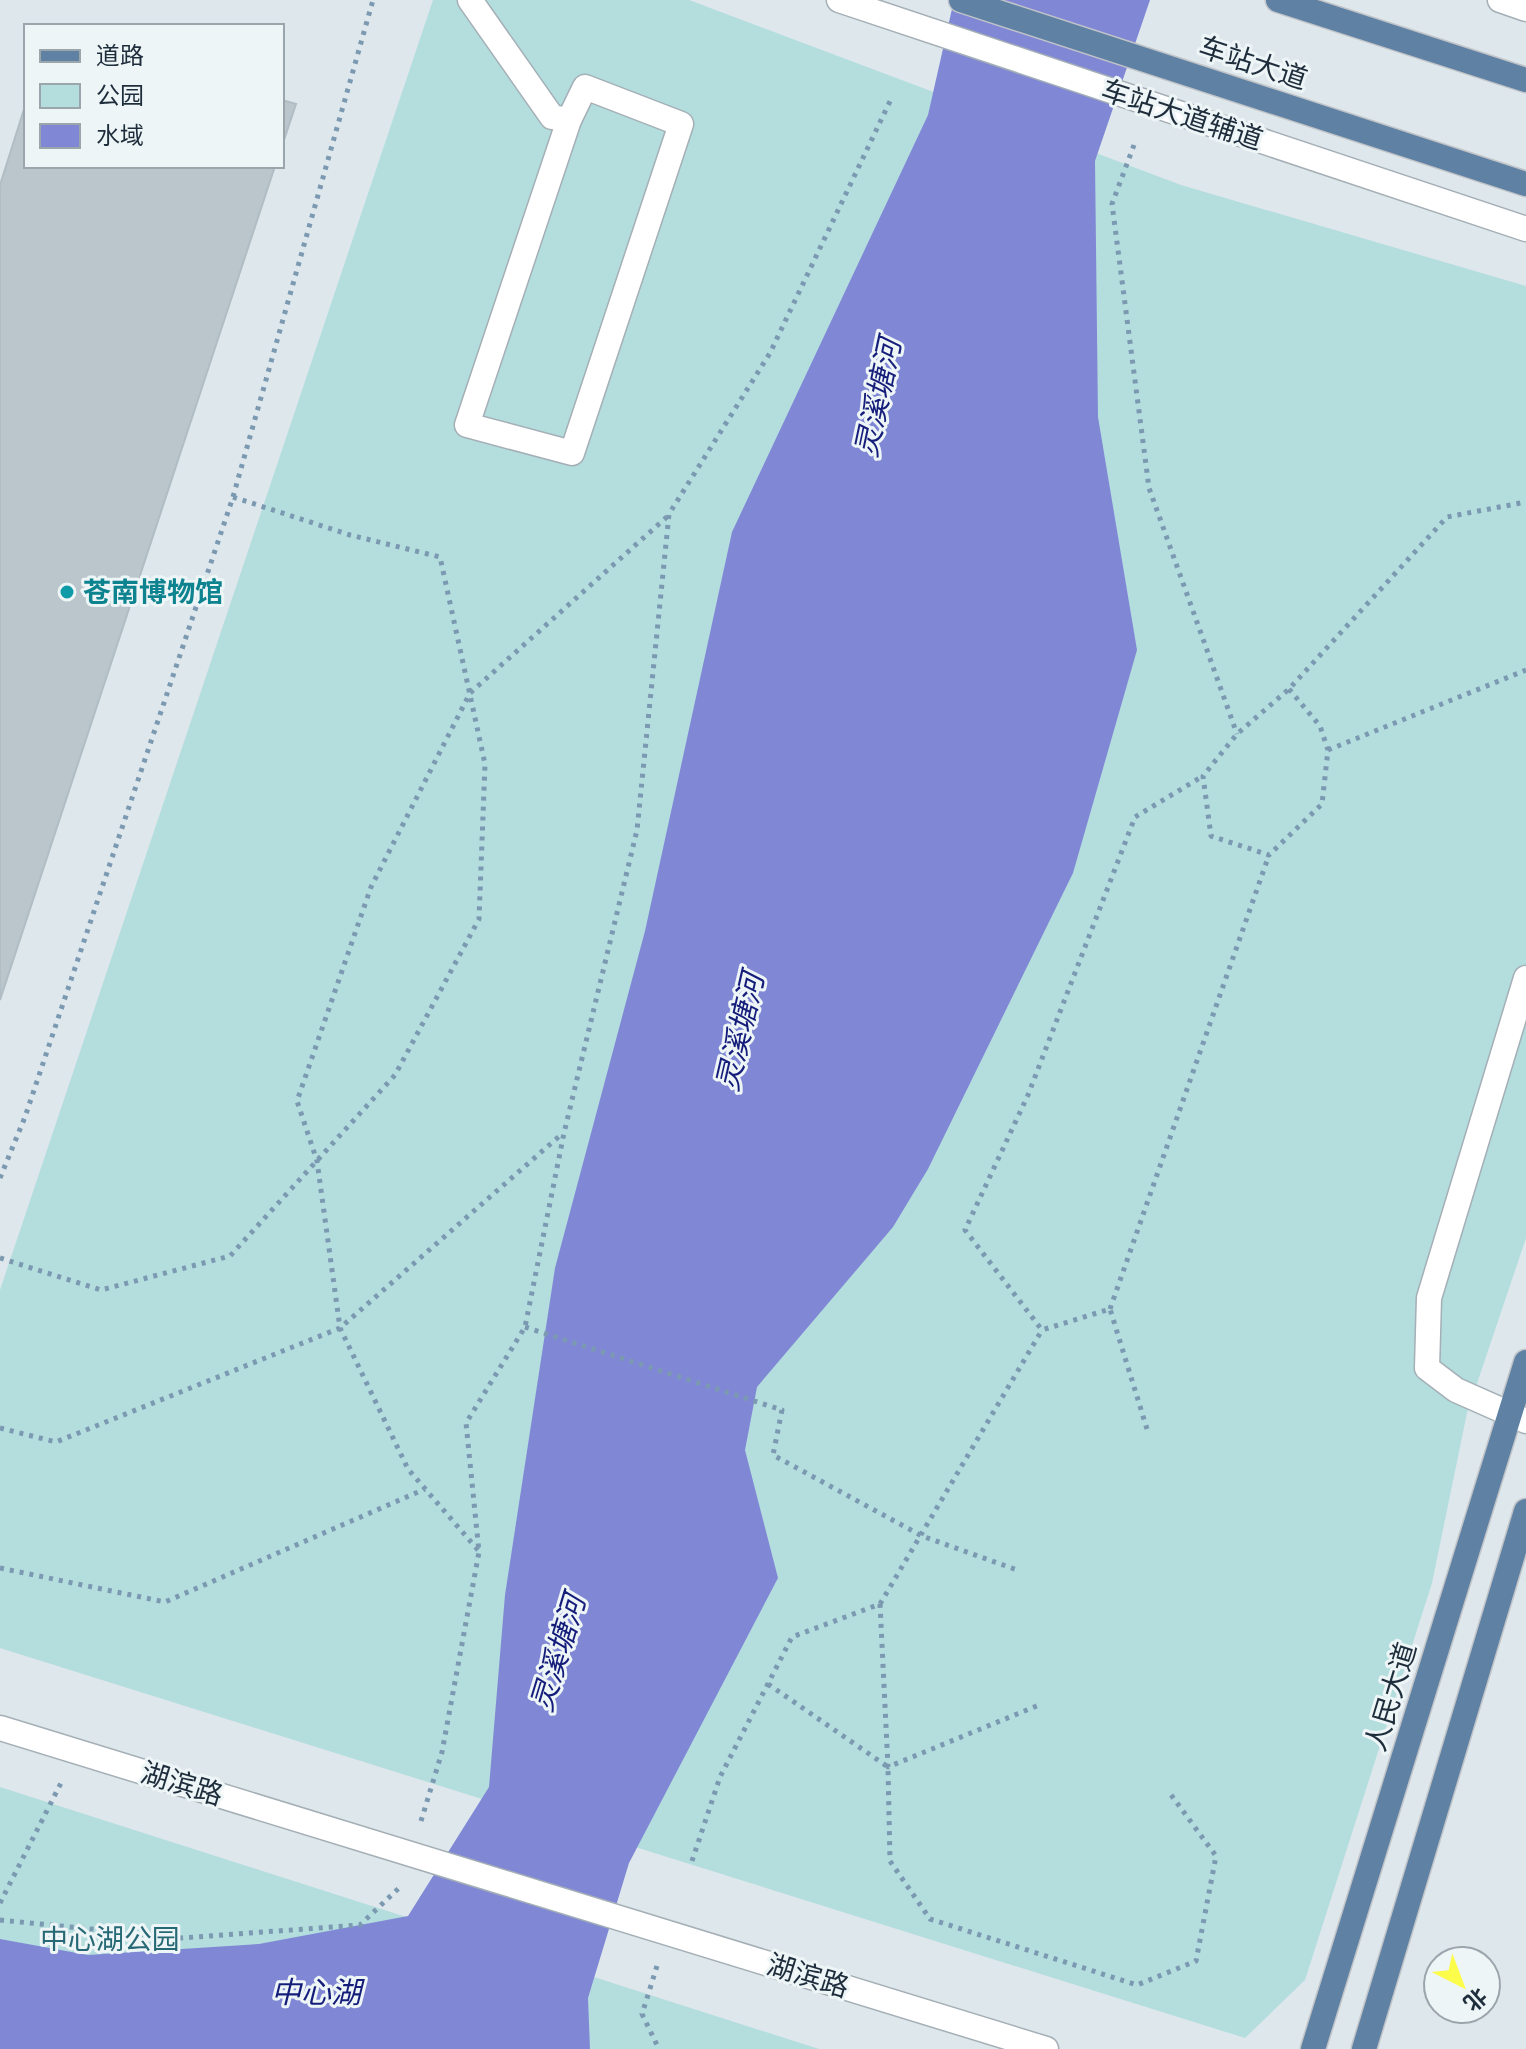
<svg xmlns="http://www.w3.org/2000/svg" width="1526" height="2049" viewBox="0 0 1526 2049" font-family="Jost,'Noto Sans SC',sans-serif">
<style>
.green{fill:#b4ddde}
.water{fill:#8088d5}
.building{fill:#bac6cb;stroke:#b0bdc4;stroke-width:2}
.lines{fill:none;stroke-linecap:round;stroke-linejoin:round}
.minor-casing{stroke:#a4afb6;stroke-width:27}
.major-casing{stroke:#c0c4c8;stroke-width:27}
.path{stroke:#7b99b1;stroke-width:5;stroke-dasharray:4 6;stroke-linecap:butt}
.minor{stroke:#fff;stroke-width:24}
.major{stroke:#5f81a4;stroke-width:24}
.culture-dot{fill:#0f9aa8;stroke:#eef5f7;stroke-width:3}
.labels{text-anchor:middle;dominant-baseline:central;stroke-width:6;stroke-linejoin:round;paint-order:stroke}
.street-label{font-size:28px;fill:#1e2d3b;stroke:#eef5f7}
.culture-label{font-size:28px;font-weight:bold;fill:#0d838f;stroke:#eef5f7;text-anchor:start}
.park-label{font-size:28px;fill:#266975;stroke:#eef5f7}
.water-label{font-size:30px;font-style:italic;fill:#151d7b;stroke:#eef5f7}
</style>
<rect width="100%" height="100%" fill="#dee7eb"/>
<g class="green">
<path d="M433,0H689L1181,185L1526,286V1238L1467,1413L1432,1583L1305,1980L1245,2038L0,1648V1290Z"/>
<path d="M0,1787L819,2049H0Z"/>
</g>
<path class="water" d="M954,0H1150L1095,161L1098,417L1137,650L1073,873L928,1169L893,1227L757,1387L745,1450L778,1578L629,1863L588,1998L590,2049H0V1939L88,1955L259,1944L408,1916L489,1787L505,1595L555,1268L645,931L732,532L928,115Z"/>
<g class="building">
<path d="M282,100L296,104L282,146Z"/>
<path d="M26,103V166H275L0,1000V185Z"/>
</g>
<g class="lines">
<g class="minor-casing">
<g id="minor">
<path d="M470,0L552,117L569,120"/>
<path d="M839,0L1526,229"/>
<path d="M1500,0L1526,9"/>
<path d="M585,87L681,124L572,453L467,425L569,120Z"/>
<path d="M1526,978L1429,1298L1427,1368L1456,1390L1526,1421"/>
<path d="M0,1728L1046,2049"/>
</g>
</g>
<g class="major-casing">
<g id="major">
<path d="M961,0L1526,184"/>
<path d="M1278,0L1526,80"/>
<path d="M1313,2049L1526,1362"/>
<path d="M1364,2049L1526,1511"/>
</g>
</g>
<g class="path">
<path d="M1134,145L1112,204L1149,488L1237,734"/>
<path d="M1289,689L1320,726L1328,750L1322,804L1269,855L1211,836L1203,776L1237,734L1289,689L1447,517L1526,502"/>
<path d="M1328,750L1526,670"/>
<path d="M0,1178L25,1117L233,497L373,0"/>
<path d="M0,1258L101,1290L230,1256L395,1075L479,919L485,764L440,557L350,535L233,497"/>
<path d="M1110,1309L1269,855"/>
<path d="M525,1327L782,1410L773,1455L922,1536L1020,1571"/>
<path d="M0,1428L56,1442L340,1328L563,1133"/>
<path d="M1147,1429L1110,1309L1042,1330L965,1230L1028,1095L1135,817L1203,776"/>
<path d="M478,1550L408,1469L340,1328L317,1161L297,1101L371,887L470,693L669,515"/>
<path d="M0,1568L165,1602L425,1489"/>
<path d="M880,1604L888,1767L1039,1705"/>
<path d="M768,1684L888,1767L890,1861L930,1919L1137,1985L1196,1961L1216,1856L1169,1792"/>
<path d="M421,1821L442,1752L479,1552L466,1423L525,1327L564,1133L637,830L669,514L770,353L892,97"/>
<path d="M692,1861L720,1777L792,1637L880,1604L1042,1330"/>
<path d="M0,1903L63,1779"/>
<path d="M0,1920L181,1938L360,1925L400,1887"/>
<path d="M657,1966L642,2014L659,2049"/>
</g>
<use href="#minor" class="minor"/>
<use href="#major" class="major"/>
</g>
<circle class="culture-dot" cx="67" cy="592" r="8"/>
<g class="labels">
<g class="street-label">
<text transform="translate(1253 63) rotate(18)">车站大道</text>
<text transform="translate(1182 115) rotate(18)">车站大道辅道</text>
<text transform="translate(1391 1697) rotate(-73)">人民大道</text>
<text transform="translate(182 1784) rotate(17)">湖滨路</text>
<text transform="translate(808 1976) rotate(17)">湖滨路</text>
</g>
<g class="culture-label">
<text x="83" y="592">苍南博物馆</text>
</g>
<g class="park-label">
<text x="110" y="1939">中心湖公园</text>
</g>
<g class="water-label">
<text transform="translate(878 398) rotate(-78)">灵溪塘河</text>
<text transform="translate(740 1032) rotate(-77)">灵溪塘河</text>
<text transform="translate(558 1653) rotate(-73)">灵溪塘河</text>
<text x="316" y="1992">中心湖</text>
</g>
</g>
<rect x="24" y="24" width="260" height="144" fill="#eef5f7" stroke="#9ba5ac" stroke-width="2"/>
<rect x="40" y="50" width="40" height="12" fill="#5f81a4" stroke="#9ba5ac" stroke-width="2"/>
<text x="96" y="64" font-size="24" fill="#1e2d3b">道路</text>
<rect x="40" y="84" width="40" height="24" fill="#b4ddde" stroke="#9ba5ac" stroke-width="2"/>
<text x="96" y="104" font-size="24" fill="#1e2d3b">公园</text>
<rect x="40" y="124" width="40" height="24" fill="#8088d5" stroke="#9ba5ac" stroke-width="2"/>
<text x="96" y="144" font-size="24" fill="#1e2d3b">水域</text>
<g transform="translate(1462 1985) rotate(138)"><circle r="38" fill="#eef5f7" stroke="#9ba5ac" stroke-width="2"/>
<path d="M0-6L14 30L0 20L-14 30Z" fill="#fcfc4a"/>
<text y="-12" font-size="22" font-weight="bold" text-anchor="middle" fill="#1e2d3b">北</text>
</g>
</svg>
